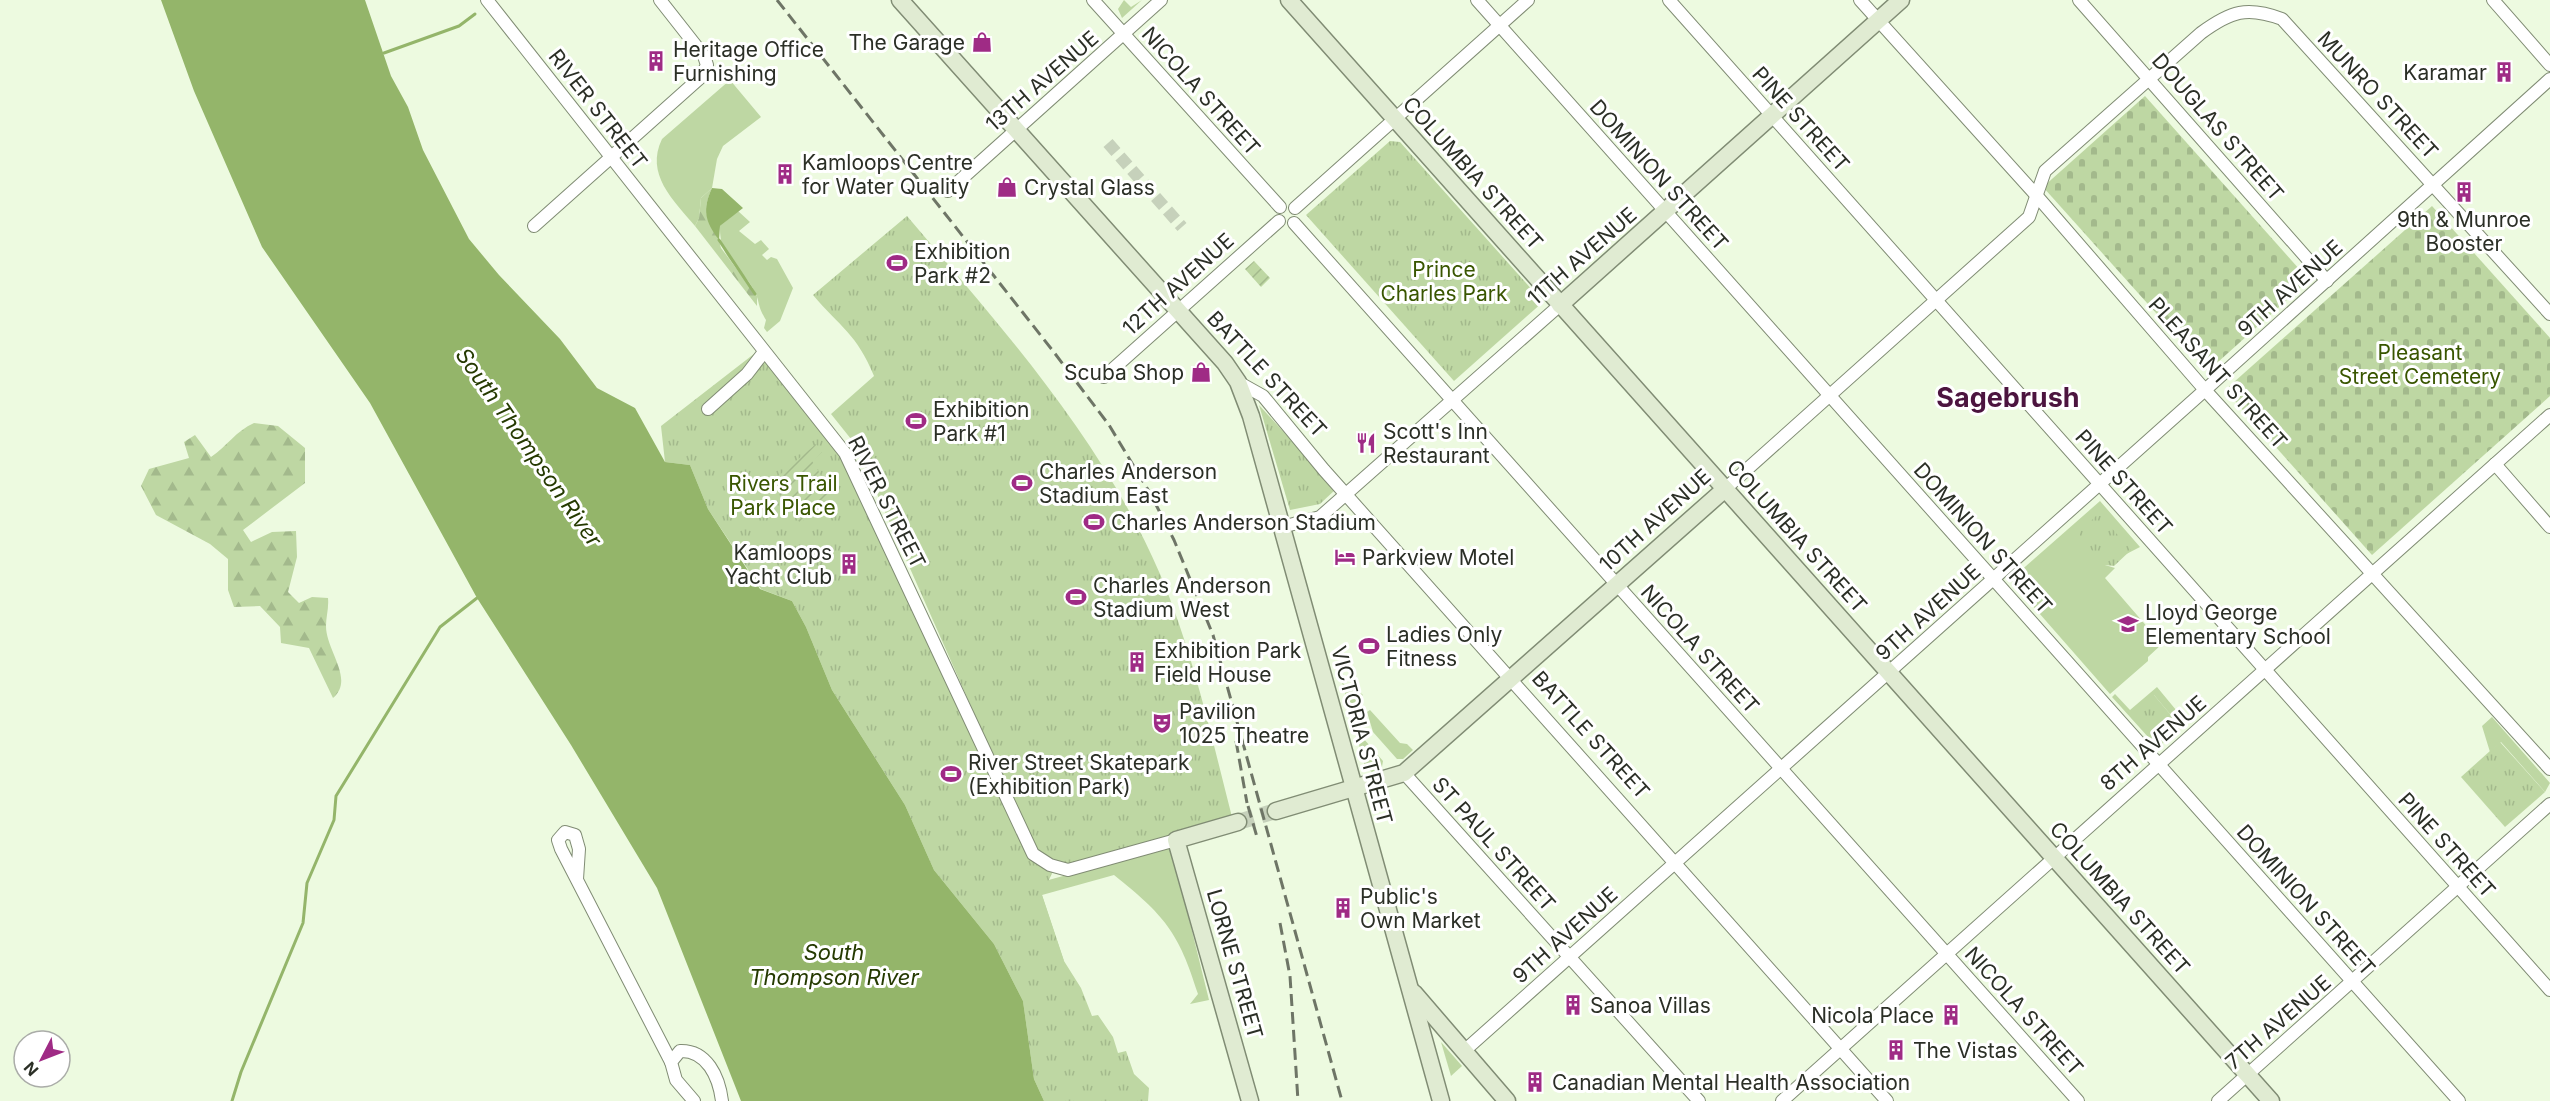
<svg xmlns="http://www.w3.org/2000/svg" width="2550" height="1101" viewBox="0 0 2550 1101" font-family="Inter,sans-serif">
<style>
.grass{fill:#bed7a3}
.forest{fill:url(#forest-firs)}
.cemetery{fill:url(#cemetery-stones)}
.park{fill:url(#park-tufts)}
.garden{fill:url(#garden-furrows)}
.water{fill:#94b56a}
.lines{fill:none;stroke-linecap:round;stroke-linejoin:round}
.stream{stroke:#94b56a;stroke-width:3}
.street-tunnel{stroke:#c6d1bb;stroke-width:12;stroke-dasharray:12 6;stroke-linecap:butt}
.secondary-tunnel{stroke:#c6d1bb;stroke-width:16;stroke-dasharray:16 8;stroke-linecap:butt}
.street-casing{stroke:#808c74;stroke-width:14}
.secondary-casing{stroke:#808c74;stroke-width:19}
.street{stroke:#fff;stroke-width:12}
.secondary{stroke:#e0ebd2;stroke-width:16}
.rail{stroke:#6e7566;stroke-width:3;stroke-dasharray:12 6;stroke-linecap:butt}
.labels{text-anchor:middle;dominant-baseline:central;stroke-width:6;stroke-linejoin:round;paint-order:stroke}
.poi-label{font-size:21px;fill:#2b2f26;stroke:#fff;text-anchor:start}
.street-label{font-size:21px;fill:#2b2f26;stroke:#fff}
.park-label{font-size:21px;fill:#395600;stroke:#fff}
.water-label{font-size:22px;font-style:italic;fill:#253a01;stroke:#fff}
.district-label{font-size:27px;font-weight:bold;fill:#4c143f;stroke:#fff}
</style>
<defs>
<pattern id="forest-firs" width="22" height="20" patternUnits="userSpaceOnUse" patternTransform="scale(1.5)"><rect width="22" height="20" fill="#bed7a3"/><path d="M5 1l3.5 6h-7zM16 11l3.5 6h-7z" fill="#a3b98c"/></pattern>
<pattern id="cemetery-stones" width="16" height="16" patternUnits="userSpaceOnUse" patternTransform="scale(1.5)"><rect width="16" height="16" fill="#bed7a3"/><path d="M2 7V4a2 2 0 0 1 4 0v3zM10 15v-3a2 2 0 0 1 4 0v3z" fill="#a3b98c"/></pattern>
<pattern id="park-tufts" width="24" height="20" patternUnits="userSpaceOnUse" patternTransform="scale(1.5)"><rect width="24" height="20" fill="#bed7a3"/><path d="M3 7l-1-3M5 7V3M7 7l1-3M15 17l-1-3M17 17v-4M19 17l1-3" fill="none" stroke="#a3b98c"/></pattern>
<pattern id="garden-furrows" width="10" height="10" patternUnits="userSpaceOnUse" patternTransform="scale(1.5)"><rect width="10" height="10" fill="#bed7a3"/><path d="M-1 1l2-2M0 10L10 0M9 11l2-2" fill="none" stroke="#a3b98c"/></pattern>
</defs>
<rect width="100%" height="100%" fill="#edfae0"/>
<g class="grass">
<path d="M1124,0L1131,7L1142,0L1122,18L1118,9Z"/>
<path d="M730,80L761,117L723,146L717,159L712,188L701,198L699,218L695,226C673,200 645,174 662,139Z"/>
<path d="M738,211L750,222L739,231L755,244L761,240L769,249L762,255L767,260L771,257L777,259L793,288L780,321L767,332L764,328L766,320C758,307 760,305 756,294C743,266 719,263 720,226Z"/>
<path d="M2100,501L2140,547L2105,565L2115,568L2105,578L2162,644L2148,657V661L2110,694L2010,580Z"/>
<path d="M1342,682L1351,691L1355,688L1363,695L1353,704L1363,738L1383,761L1382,767L1372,772L1365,767Z"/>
<path d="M2157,687L2181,716L2184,725L2181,727L2154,695L2158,742L2161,745L2158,748L2112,697L2115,694L2130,710Z"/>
<path d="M1370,710L1400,743L1407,744L1413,750L1403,759H1397L1373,732L1367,712Z"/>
<path d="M2492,717L2550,783L2545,792L2501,742L2490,752L2482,726Z"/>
<path d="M1171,846L1209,1000L1190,1004L1198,994C1179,932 1164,915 1114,875L1042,895L1064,961L1015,937L1045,881Z"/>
<path d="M1441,1042L1462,1066L1451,1076Z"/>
</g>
<g class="forest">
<path d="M712,188C697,222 715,220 721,248L757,296V306L695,226L699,218L701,198Z"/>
<path d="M254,423L278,426L305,448V483L243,530L251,542L272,532L296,531L297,557L288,592L299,603L312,597L328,598C329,608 326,617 326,626C326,651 355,679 333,698L309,648L281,643L280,627L260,606L234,607L228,590V559L210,544L156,515L141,486L149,469L189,458L184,442L195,435L211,457C227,446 236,431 254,423Z"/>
</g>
<g class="cemetery">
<path d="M2145,96L2309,280L2208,371L2043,187Z"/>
<path d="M2432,206L2550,338V396L2372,555L2225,390Z"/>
</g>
<g class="park">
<path d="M1390,141L1400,142L1543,302L1454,381L1306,215Z"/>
<path d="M907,216C1001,327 1102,439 1160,574C1193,652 1211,735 1232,817L1068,866L1035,851L855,444L831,414L874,376C857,334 840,327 813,295Z"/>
<path d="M759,350L843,454L1031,857L1054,869L1042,895L1064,961L1081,988L1092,1016L1098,1015L1113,1037L1118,1053L1126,1051L1134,1074L1149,1088L1148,1101H1044L1034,1079L1023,1001L994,944L934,870L905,805L832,690L806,627L792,601L761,589L708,509L690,465L665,462L661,426Z"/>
<path d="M1259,405L1336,489L1320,504L1290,510Z"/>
<path d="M2096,516H2101L2131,550L2114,566L2105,565L2080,537V532Z"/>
<path d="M2154,695L2181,727L2161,745L2133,714Z"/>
<path d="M2500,742L2545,792L2505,827L2461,777Z"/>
</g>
<g class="garden">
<path d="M1254,261L1270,278L1261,287L1245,269Z"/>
<path d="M816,444L822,452L812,461L835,498L800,523L778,493L784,489L776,478Z"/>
</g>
<g class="water">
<path d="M161,0H365L391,76L408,107L423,150L469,239L499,275L560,339L597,388L635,408L665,462L690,465L708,509L760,589L792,601L806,627L832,690L905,805L934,870L994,944L1023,1001L1034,1079L1044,1101H741L657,888L571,745L477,598L370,403L262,247L194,91Z"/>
<path d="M712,188L722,189L743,208L720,226L719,240C705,221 702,210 712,188Z"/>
</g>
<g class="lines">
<g class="stream">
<path d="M384,53L459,26L475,14"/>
<path d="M719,240L755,294"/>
<path d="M232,1101L241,1072L303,923L307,883L334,820L336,796L440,627L477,598"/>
</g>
<path class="street-tunnel" d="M1108,143L1182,227"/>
<path class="secondary-tunnel" d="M1238,822L1276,811"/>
<g class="street-casing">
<g id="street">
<path d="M487,0L845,453L1033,854L1050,865L1068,870L1176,840"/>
<path d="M1093,0L1280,207"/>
<path d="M1477,0L2459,1101"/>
<path d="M1669,0L2550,990"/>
<path d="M1860,0L2036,195L2205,390L2550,769"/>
<path d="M2079,0L2327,281"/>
<path d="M2493,0L2550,65"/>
<path d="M948,191L1161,0"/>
<path d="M1295,208L1528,0"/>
<path d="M1294,223L2078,1101"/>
<path d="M534,226L701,77L707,65L704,56L660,0"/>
<path d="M1104,377L1279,221"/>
<path d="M1238,382L1263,396L1324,470L1887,1101"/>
<path d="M708,409L747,374L764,352"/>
<path d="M2495,464L2550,527"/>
<path d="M1725,489L2029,217L2045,171L2201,33C2231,11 2247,6 2282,19L2550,314"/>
<path d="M1282,527L1320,517L1560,305"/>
<path d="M1404,773L1699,1101"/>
<path d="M577,879L579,849L575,835L565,832L558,840L561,849L671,1062"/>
<path d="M1463,1052L2205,390L2550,79"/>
<path d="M694,1101L676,1080L671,1062L680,1051C707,1050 719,1077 722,1101"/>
<path d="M1782,1101L2550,415"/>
<path d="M2218,1101L2550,804"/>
</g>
</g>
<g class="secondary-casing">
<g id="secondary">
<path d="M900,0L1225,363L1238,382L1251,416L1441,1101"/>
<path d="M1289,0L2271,1101"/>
<path d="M1560,305L1901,0"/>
<path d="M1276,811L1404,773L1725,489"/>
<path d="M1238,822L1176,840L1250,1101"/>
<path d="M1414,993L1507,1101"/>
</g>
</g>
<use href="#street" class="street"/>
<use href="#secondary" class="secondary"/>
<g class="rail">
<path d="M777,0L1053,351L1109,425L1150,493L1174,540L1213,635L1342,1101"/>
<path d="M1236,741L1247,803"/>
<path d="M1248,806L1257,837"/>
<path d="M1280,923L1290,976L1298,1101"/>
</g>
</g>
<defs>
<g id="shop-bare" transform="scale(1.62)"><path d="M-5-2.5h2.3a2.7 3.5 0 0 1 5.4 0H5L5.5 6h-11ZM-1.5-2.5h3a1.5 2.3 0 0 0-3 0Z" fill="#9f2b85" stroke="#fff" stroke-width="2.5" paint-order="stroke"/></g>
<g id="building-bare" transform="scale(1.62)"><path d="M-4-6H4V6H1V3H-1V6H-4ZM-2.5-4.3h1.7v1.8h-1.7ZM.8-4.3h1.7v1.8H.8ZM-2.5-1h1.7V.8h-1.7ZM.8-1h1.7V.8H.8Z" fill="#9f2b85" stroke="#fff" stroke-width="2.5" paint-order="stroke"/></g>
<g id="stadium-bare" transform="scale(1.62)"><path d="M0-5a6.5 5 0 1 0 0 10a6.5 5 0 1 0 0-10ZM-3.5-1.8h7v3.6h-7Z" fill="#9f2b85" stroke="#fff" stroke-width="2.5" paint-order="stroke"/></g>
<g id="restaurant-bare" transform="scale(1.62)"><path d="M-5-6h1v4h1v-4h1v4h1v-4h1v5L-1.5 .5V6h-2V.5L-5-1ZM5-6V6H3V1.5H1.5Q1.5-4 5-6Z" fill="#9f2b85" stroke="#fff" stroke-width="2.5" paint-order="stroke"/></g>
<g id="hotel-bare" transform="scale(1.62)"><path d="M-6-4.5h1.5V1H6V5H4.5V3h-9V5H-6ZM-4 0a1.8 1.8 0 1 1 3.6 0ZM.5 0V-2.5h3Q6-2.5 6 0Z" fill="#9f2b85" stroke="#fff" stroke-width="2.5" paint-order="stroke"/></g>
<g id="school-bare" transform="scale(1.62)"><path d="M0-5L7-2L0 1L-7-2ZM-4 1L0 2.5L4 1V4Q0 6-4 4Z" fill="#9f2b85" stroke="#fff" stroke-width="2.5" paint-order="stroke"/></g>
<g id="theatre-bare" transform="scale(1.62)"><path d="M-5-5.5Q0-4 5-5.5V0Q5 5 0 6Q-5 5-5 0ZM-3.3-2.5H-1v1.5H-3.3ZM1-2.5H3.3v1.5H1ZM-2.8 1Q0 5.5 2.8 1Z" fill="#9f2b85" stroke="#fff" stroke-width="2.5" paint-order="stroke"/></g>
</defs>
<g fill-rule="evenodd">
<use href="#shop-bare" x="982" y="42"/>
<use href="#building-bare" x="656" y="61"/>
<use href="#building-bare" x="2504" y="72"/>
<use href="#building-bare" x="785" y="174"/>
<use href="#shop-bare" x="1007" y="187"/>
<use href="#building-bare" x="2464" y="192"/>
<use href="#stadium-bare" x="897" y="263"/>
<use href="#shop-bare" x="1201" y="372"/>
<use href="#stadium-bare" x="916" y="421"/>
<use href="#restaurant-bare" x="1366" y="443"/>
<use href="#stadium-bare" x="1022" y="483"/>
<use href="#stadium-bare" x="1094" y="522"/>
<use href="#hotel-bare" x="1345" y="557"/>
<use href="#building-bare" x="849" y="564"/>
<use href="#stadium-bare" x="1076" y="597"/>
<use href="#school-bare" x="2128" y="624"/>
<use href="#stadium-bare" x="1369" y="646"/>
<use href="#building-bare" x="1137" y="662"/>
<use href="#theatre-bare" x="1162" y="723"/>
<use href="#stadium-bare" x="951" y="774"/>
<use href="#building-bare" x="1343" y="908"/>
<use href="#building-bare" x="1573" y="1005"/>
<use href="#building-bare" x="1951" y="1015"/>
<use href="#building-bare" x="1896" y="1050"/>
<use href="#building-bare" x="1535" y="1082"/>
</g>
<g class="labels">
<g class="poi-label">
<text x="965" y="42" text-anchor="end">The Garage</text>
<text x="673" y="49">Heritage Office<tspan x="673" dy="24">Furnishing</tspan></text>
<text x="2487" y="72" text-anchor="end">Karamar</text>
<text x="802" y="162">Kamloops Centre<tspan x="802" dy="24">for Water Quality</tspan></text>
<text x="1024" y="187">Crystal Glass</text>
<text x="2464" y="219" text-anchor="middle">9th &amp; Munroe<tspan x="2464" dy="24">Booster</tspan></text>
<text x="914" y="251">Exhibition<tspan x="914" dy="24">Park #2</tspan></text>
<text x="1184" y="372" text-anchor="end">Scuba Shop</text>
<text x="933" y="409">Exhibition<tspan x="933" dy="24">Park #1</tspan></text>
<text x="1383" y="431">Scott's Inn<tspan x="1383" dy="24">Restaurant</tspan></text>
<text x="1039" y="471">Charles Anderson<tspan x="1039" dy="24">Stadium East</tspan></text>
<text x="1111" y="522">Charles Anderson Stadium</text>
<text x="832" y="552" text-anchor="end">Kamloops<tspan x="832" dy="24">Yacht Club</tspan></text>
<text x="1362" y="557">Parkview Motel</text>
<text x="1093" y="585">Charles Anderson<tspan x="1093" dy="24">Stadium West</tspan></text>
<text x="2145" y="612">Lloyd George<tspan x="2145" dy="24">Elementary School</tspan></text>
<text x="1386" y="634">Ladies Only<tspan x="1386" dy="24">Fitness</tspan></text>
<text x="1154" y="650">Exhibition Park<tspan x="1154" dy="24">Field House</tspan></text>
<text x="1179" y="711">Pavilion<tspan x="1179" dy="24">1025 Theatre</tspan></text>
<text x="968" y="762">River Street Skatepark<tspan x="968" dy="24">(Exhibition Park)</tspan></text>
<text x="1360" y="896">Public's<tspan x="1360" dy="24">Own Market</tspan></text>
<text x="1590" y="1005">Sanoa Villas</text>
<text x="1934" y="1015" text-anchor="end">Nicola Place</text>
<text x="1913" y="1050">The Vistas</text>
<text x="1552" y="1082">Canadian Mental Health Association</text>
</g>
<g class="street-label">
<text transform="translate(1042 81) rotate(-41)">13TH AVENUE</text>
<text transform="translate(1201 91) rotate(48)">NICOLA STREET</text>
<text transform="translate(2378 95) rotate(47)">MUNRO STREET</text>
<text transform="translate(598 109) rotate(52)">RIVER STREET</text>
<text transform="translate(1801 119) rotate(48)">PINE STREET</text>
<text transform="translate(2218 127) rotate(49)">DOUGLAS STREET</text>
<text transform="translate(1473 173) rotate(48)">COLUMBIA STREET</text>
<text transform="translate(1659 175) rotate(48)">DOMINION STREET</text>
<text transform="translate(1582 256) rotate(-41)">11TH AVENUE</text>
<text transform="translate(1178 284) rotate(-42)">12TH AVENUE</text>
<text transform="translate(2290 288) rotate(-42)">9TH AVENUE</text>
<text transform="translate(2218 373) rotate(48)">PLEASANT STREET</text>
<text transform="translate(1267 374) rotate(47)">BATTLE STREET</text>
<text transform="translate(2124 482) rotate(48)">PINE STREET</text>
<text transform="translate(887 502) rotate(63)">RIVER STREET</text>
<text transform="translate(1655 520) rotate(-42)">10TH AVENUE</text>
<text transform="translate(1797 536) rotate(48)">COLUMBIA STREET</text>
<text transform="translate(1983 538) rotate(48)">DOMINION STREET</text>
<text transform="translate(1928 612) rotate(-42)">9TH AVENUE</text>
<text transform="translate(1700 649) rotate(48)">NICOLA STREET</text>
<text transform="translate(1362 735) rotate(75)">VICTORIA STREET</text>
<text transform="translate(1591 735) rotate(48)">BATTLE STREET</text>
<text transform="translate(2153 743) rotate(-41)">8TH AVENUE</text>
<text transform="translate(1494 844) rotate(48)">ST PAUL STREET</text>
<text transform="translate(2447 845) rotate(48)">PINE STREET</text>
<text transform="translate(2120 898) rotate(48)">COLUMBIA STREET</text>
<text transform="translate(2306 900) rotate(48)">DOMINION STREET</text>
<text transform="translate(1565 935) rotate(-42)">9TH AVENUE</text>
<text transform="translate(1235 964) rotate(74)">LORNE STREET</text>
<text transform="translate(2024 1011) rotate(48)">NICOLA STREET</text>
<text transform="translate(2278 1022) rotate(-41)">7TH AVENUE</text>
</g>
<g class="park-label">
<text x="1444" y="269">Prince<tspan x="1444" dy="24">Charles Park</tspan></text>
<text x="2420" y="352">Pleasant<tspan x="2420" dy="24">Street Cemetery</tspan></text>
<text x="783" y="483">Rivers Trail<tspan x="783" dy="24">Park Place</tspan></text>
</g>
<g class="water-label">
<text transform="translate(529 447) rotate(55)">South Thompson River</text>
<text x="834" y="952">South<tspan x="834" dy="25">Thompson River</tspan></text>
</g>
<g class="district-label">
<text x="2008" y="397">Sagebrush</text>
</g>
</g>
<g transform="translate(42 1059) rotate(228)"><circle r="28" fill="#ffffff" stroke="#aaaca8" stroke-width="1.5"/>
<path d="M0-4.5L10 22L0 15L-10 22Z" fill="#9f2b85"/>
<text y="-9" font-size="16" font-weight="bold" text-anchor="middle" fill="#2b2f26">N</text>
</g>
</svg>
